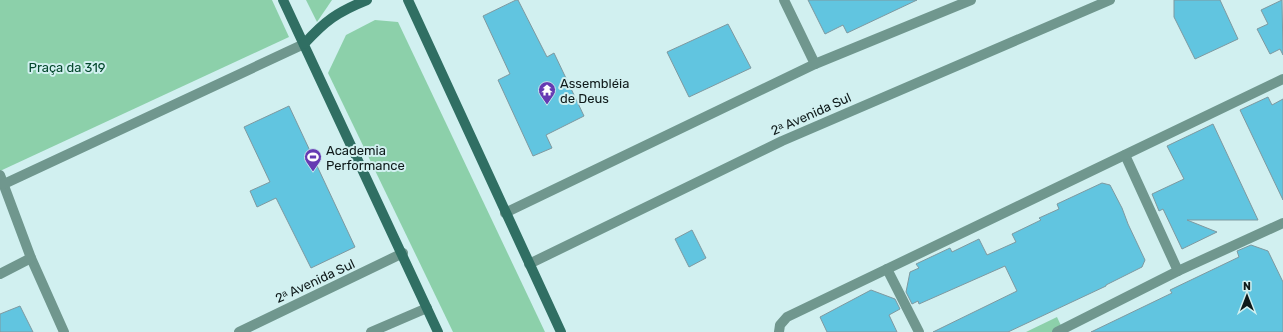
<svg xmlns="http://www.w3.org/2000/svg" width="1283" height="332" viewBox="0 0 1283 332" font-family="Rubik,sans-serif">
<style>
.green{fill:#8cd0aa}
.building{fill:#61c5e0;stroke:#7e99a0}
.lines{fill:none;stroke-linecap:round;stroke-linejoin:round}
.minor{stroke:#70978e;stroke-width:10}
.tertiary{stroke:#70978e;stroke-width:10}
.secondary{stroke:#306f63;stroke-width:10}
.labels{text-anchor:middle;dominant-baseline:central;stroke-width:4;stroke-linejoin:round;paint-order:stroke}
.park-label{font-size:13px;fill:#04472c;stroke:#d1f0f0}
.poi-label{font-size:13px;fill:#0f1a1a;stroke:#d1f0f0;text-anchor:start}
.street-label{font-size:13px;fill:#0f1a1a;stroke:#d1f0f0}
</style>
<rect width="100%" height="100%" fill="#d1f0f0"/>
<g class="green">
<path d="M0,0H272L289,37L0,171Z"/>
<path d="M306,0H332L317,22Z"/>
<path d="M375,20L398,22L545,332H453L328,73L346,35Z"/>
<path d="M1057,317L1064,332H1026Z"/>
</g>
<g class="building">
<path d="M516,0H518L547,57L554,53L584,116L546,135L552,148L533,156L498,80L510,74L483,16Z"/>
<path d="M808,0H917L847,33L843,25L825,34Z"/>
<path d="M1174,0H1220L1238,39L1195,59L1174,17Z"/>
<path d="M1282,0L1283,55L1280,49L1270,54L1257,29L1268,24L1261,10Z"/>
<path d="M728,24L751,68L689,97L667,52Z"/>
<path d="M1268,97L1272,105L1283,99V200L1240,110Z"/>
<path d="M289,106L355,247L311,268L276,198L257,207L250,191L270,182L244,127Z"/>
<path d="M1213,124L1258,220H1187L1217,232L1182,249L1163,209L1159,211L1152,194L1184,179L1167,146Z"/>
<path d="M1102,183L1110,185L1122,208L1128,224L1145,260L1142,267L1106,285V286L1008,332H933L1017,291L1005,266L919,304L918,301L912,304L906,292L910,272L919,268L916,264L950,248L952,252L979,239L987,255L1016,242L1012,234L1041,220L1039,218L1059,209L1057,204Z"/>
<path d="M692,230L706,258L689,267L675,239Z"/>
<path d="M1251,245L1268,251L1283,282V332H1091L1172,293L1170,290L1239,257L1237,251Z"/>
<path d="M871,290L895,299L900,309L889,315L897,332H827L820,317Z"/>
<path d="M20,306L33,332H0V314Z"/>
</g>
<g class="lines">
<g class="minor">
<path d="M784,0L815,64"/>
<path d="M1125,155L1178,271"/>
<path d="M0,175L31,258L64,332"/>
<path d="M4,184L304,44"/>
<path d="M887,269L919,332"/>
<path d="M0,274L31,258"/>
<path d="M779,332L780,325L787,317L1283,79"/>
<path d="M1057,332L1178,271L1283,223"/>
</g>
<g class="tertiary">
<path d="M505,213L815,64L971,0"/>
<path d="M529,264L782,141L1110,0"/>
<path d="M239,332L403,253"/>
<path d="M371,332L427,308"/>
</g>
<g class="secondary">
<path d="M283,0L438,332"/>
<path d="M408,0L561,332"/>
<path d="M304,44C325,21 337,12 367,0"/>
</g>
</g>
<defs>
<g id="temple-pin" transform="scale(0.9)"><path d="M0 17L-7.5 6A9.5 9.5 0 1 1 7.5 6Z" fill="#653ab2" stroke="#d1f0f0"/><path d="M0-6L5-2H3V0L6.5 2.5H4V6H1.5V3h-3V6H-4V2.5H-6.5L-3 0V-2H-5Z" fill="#fff"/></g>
<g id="stadium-pin" transform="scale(0.9)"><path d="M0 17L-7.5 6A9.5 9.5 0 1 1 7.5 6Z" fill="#653ab2" stroke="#d1f0f0"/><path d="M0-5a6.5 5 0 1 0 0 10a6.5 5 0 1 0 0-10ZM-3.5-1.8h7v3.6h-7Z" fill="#fff"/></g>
</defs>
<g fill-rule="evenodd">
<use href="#temple-pin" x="547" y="90"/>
<use href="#stadium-pin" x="313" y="157"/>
</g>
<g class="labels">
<g class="park-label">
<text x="67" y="67">Praça da 319</text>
</g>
<g class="poi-label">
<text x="560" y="83">Assembléia<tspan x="560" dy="15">de Deus</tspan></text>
<text x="326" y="150">Academia<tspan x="326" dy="15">Performance</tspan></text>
</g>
<g class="street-label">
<text transform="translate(811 114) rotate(-24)">2ᵃ Avenida Sul</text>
<text transform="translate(315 281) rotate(-25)">2ᵃ Avenida Sul</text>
</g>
</g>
<g transform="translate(1247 296)" stroke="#d1f0f0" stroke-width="3" paint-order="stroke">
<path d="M0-3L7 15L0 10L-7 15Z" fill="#0f1a1a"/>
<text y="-6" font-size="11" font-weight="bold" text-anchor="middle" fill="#0f1a1a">N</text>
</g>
</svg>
